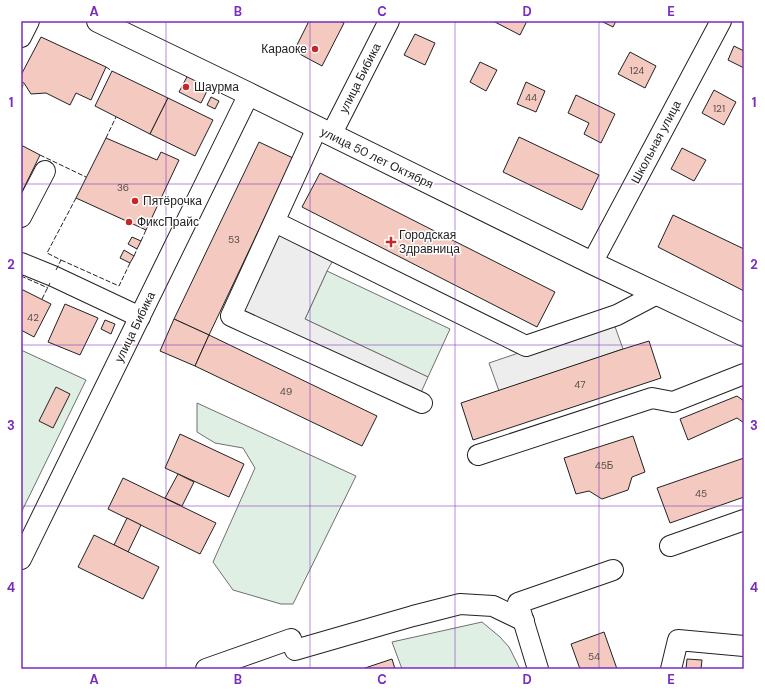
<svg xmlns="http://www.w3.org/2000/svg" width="765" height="690" viewBox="0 0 765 690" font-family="'DM Sans',sans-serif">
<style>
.green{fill:#e0efe3;stroke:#6f6f6f}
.parking{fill:#ededed;stroke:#6f6f6f}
.building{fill:#f3c9c0;stroke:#222}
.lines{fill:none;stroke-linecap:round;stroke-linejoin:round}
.minor-casing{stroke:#222;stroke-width:22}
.major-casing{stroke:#222;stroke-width:24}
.minor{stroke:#fff;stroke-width:20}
.major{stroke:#fff;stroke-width:22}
.fence{stroke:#222;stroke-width:1;stroke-dasharray:5 2;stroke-linecap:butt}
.grid{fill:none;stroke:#7b2cbf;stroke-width:1;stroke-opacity:0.55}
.poi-dot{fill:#c62828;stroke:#fff;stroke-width:1.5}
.labels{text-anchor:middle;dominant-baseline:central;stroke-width:3;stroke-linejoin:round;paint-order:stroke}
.number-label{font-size:10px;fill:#564c4a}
.poi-label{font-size:12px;fill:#222;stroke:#fff;text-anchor:start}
.street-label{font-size:12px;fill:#222;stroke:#fff}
.neatline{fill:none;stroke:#7b2cbf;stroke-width:1.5}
.grid-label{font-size:13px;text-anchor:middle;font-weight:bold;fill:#7b2cbf}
</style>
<rect width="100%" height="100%" fill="#fff"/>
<g class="green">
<path d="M327,271L450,329L428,377L305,319Z"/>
<path d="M21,350L86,380L21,513Z"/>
<path d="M197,403L356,476L293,604H281L233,590L213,562L255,468L243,448L215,443L197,432Z"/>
<path d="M482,622L500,637L509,647L520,669H402L392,642Z"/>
</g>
<g class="parking">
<path d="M277,227L336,255L327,271L305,319L428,377L418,399L236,311Z"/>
<path d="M613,321L623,349L499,391L489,363Z"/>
</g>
<g class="building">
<path d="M309,21H339L344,23L322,66L294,51Z"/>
<path d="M493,21H527L520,35Z"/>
<path d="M601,21H616L613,27Z"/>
<path d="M415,34L435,43L425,65L404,55Z"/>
<path d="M41,37L106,67L91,100L76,93L70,105L46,93L31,94L24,83L21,82V75Z"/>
<path d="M734,46L744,51V68L728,60Z"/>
<path d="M630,52L656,66L645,88L618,74Z"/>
<path d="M480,62L497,70L486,91L470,82Z"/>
<path d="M112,71L168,98L150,134L95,106Z"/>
<path d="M188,75L210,85L201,103L179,92Z"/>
<path d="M526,82L545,91L536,112L517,104Z"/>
<path d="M714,90L736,102L724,125L702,113Z"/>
<path d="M576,95L615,114L601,143L584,134L589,123L568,113Z"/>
<path d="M211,97L219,101L215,109L207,105Z"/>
<path d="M168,98L213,120L195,156L150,134Z"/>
<path d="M519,137L599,175L582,210L503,172Z"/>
<path d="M106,138L157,160L161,152L179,160L146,230L76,198Z"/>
<path d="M259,142L293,158L209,335L174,319Z"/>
<path d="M21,145L40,155L21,194Z"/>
<path d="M682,148L706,160L694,181L671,169Z"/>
<path d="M320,173L555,292L537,327L302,207Z"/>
<path d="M673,215L744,249V291L658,247Z"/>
<path d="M132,237L141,241L137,249L128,244Z"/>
<path d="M124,250L134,256L130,263L120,258Z"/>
<path d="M21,289L51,304L34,337L21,330Z"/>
<path d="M65,304L98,318L80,355L48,342Z"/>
<path d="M174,319L209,335L195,366L160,351Z"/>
<path d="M105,320L115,324L111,334L101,329Z"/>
<path d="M209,335L377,416L362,446L195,366Z"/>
<path d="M649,341L661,378L473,440L461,403L623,349Z"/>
<path d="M56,387L70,394L53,428L39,421Z"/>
<path d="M737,396L744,401V423L737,418L688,440L680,419Z"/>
<path d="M180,434L244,464L229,497L165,468Z"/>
<path d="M633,436L645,472L632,477L628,490L602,499L589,491L576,494L564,458Z"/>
<path d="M744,458V497L670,523L657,488Z"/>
<path d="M178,474L194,482L182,506L165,498Z"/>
<path d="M123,478L216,523L200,554L108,509Z"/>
<path d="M127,518L141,525L128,552L114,545Z"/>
<path d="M94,535L159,567L143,599L78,567Z"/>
<path d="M604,632L617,669H580L571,644Z"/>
<path d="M392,659L395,669H362Z"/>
<path d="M687,659L702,660L701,669H686Z"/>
</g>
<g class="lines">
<g class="minor-casing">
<g id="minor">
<path d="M21,37L29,21"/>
<path d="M317,128L231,316L422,403"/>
<path d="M331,135L389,21"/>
<path d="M21,217L45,171"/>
<path d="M275,222L526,346L617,315L657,294"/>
<path d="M21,263L53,276L140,317"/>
<path d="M592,263L721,21"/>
<path d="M478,455L652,398L673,402L744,374"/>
<path d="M670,546L744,520"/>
<path d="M21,559L249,94"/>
<path d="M206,669L291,639L295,650L413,616L460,604L493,606L524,621"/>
<path d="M538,669L518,603L613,570"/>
<path d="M671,669L678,640L744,646"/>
</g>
</g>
<g class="major-casing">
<path id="major" d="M98,21L249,94L592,263L744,335"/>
</g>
<use href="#minor" class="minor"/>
<use href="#major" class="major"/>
<g class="fence">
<path d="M106,67L112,71"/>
<path d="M21,89L24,83"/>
<path d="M106,138L116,117"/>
<path d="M40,155L86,177"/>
<path d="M141,241L146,230"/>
<path d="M134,256L137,249"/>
<path d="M61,260L119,286L130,263"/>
<path d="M56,270L61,260L47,253L76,198"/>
<path d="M21,276L48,288"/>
<path d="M42,299L50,283"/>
</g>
</g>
<path class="grid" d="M166,21V669M310,21V669M455,21V669M599,21V669M21,184H744M21,345H744M21,506H744"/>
<g class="poi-dot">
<circle cx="315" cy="49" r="4"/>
<circle cx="186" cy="87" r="4"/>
<circle cx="135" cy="201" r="4"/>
<circle cx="129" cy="222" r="4"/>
<path d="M389 236h4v4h4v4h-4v4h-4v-4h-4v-4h4z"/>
</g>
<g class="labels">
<g class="number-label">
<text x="637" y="70">124</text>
<text x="531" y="97">44</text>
<text x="719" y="108">121</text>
<text x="123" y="187">36</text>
<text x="234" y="239">53</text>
<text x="33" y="317">42</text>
<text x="580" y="384">47</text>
<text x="286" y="391">49</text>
<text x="604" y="465">45Б</text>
<text x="701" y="493">45</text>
<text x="594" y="656">54</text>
</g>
<g class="poi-label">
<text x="307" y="49" text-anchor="end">Караоке</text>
<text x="194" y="87">Шаурма</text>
<text x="143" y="201">Пятёрочка</text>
<text x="137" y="222">ФиксПрайс</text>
<text x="399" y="235">Городская<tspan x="399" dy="14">Здравница</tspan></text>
</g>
<g class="street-label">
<text transform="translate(360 78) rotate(-63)">улица Бибика</text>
<text transform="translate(656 142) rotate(-62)">Школьная улица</text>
<text transform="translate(377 158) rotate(26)">улица 50 лет Октября</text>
<text transform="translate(135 327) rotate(-64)">улица Бибика</text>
</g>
</g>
<rect width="765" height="690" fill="none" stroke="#ffffff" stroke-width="44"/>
<rect x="22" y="22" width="721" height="646" class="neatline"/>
<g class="grid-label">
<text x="94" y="16">A</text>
<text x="238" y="16">B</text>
<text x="382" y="16">C</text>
<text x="527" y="16">D</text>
<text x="671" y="16">E</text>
<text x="11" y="107">1</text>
<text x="754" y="107">1</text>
<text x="11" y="269">2</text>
<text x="754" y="269">2</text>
<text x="11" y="430">3</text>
<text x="754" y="430">3</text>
<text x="11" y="592">4</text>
<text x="754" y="592">4</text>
<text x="94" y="684">A</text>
<text x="238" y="684">B</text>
<text x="382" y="684">C</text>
<text x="527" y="684">D</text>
<text x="671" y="684">E</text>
</g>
</svg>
